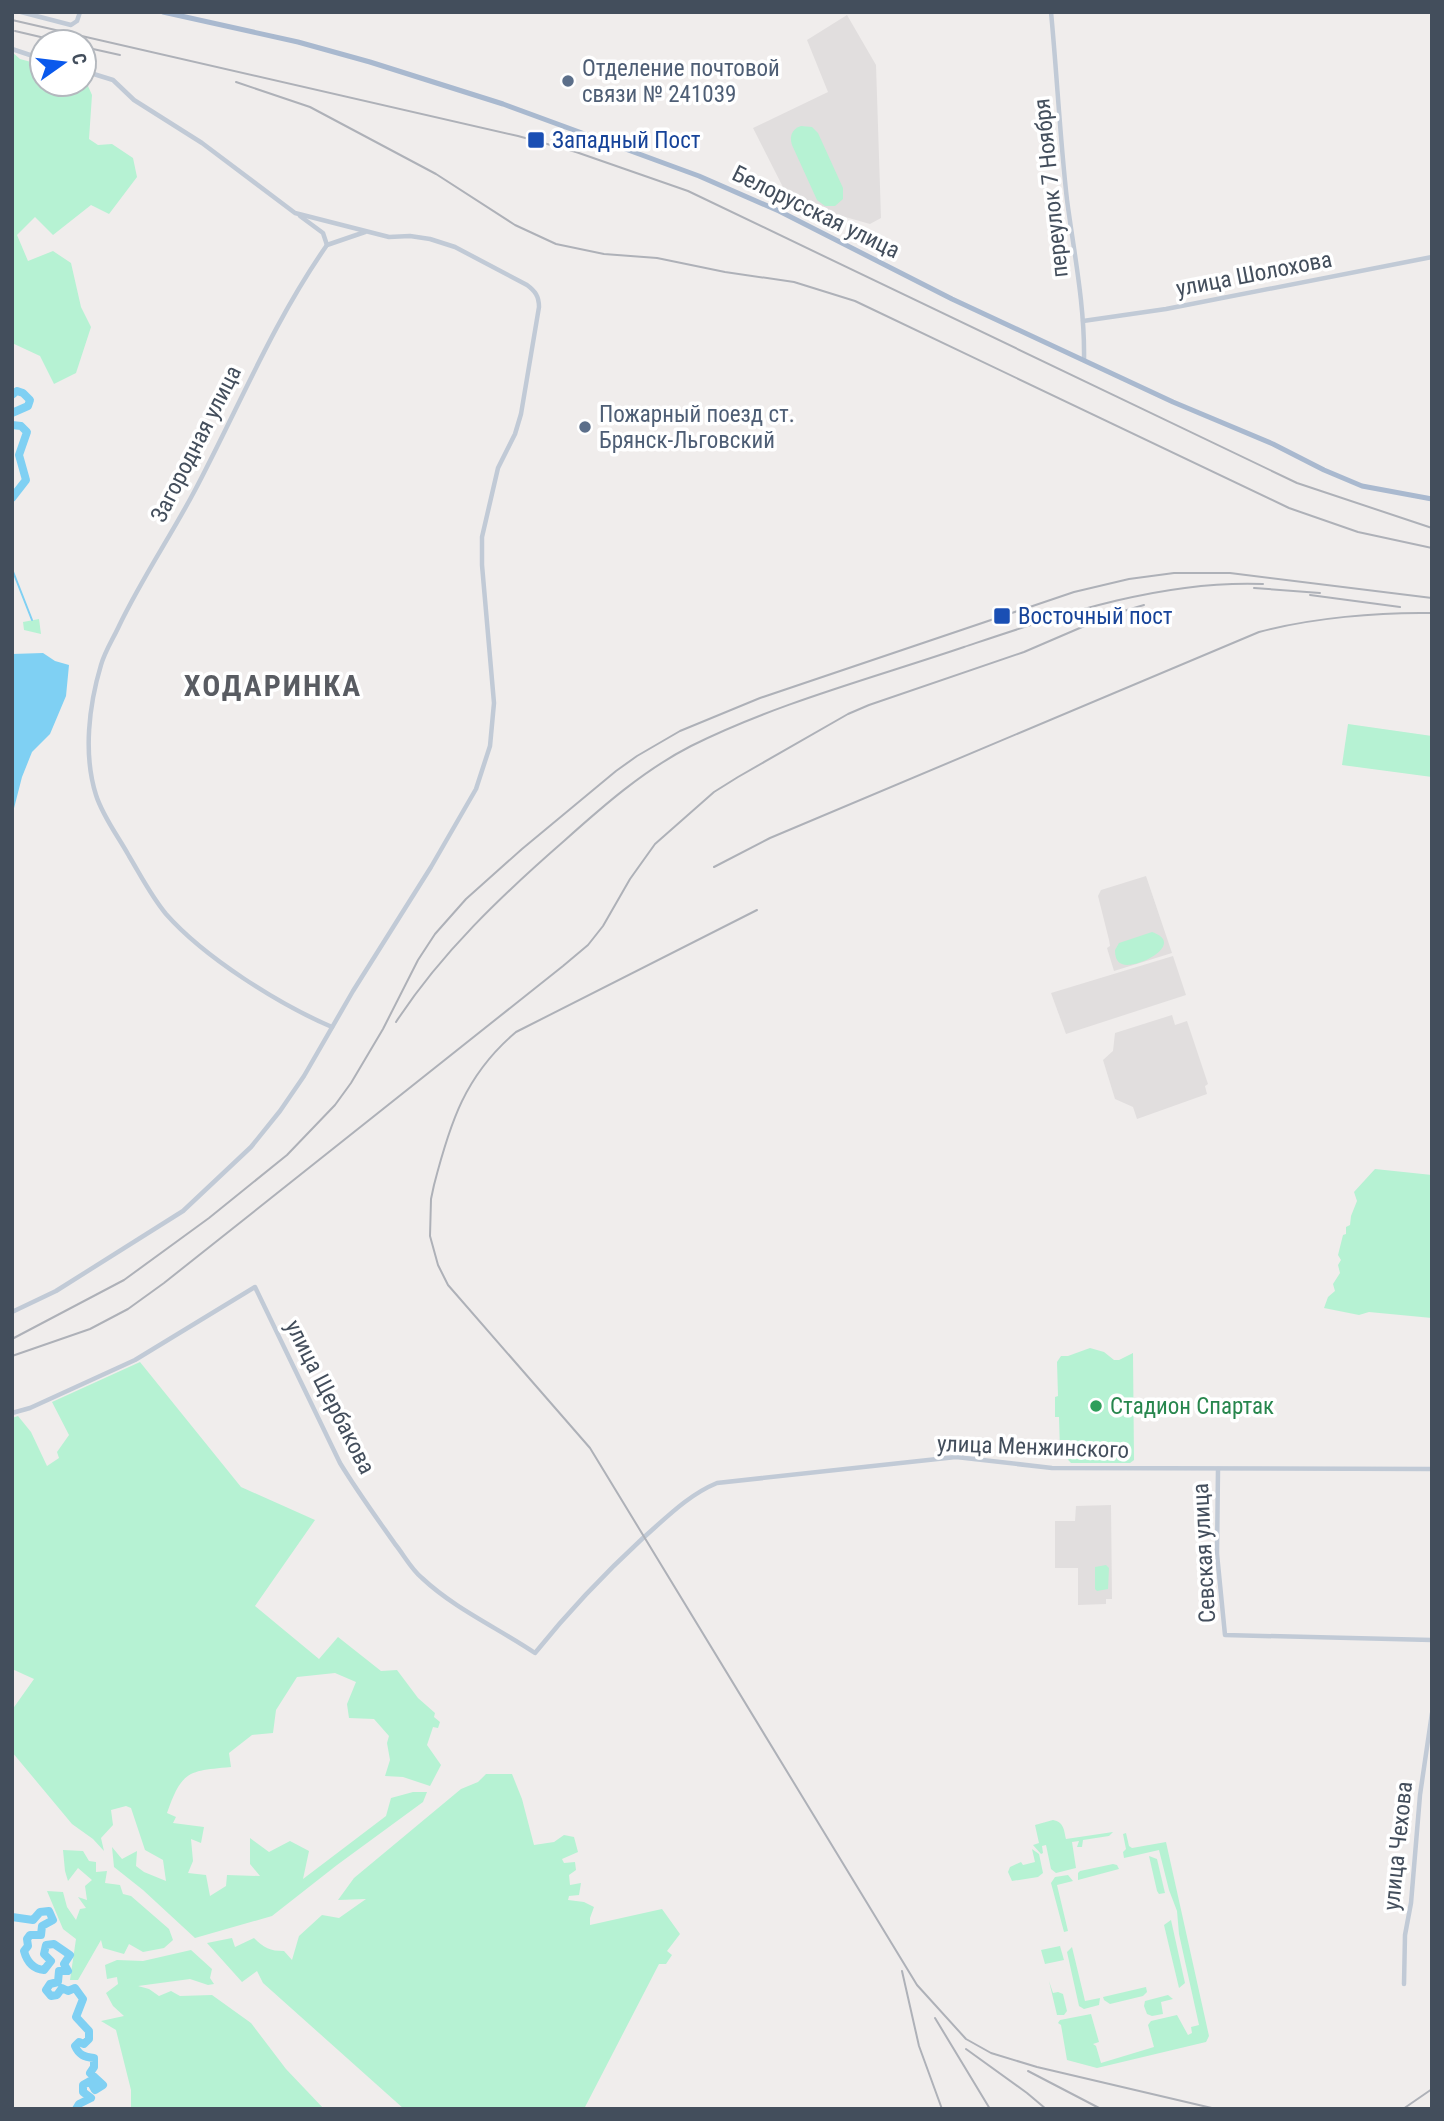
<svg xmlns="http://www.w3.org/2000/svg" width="1444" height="2121" viewBox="0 0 1444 2121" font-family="'Roboto Condensed',sans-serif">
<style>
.education{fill:#e1dede}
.green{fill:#b6f2d3}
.water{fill:#7fd0f3}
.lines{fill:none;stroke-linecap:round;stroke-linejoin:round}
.stream{stroke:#7fd0f3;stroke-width:2}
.river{stroke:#7fd0f3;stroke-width:8}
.minor{stroke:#c1cad6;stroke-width:4.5}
.major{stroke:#a9b9cf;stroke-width:5}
.rail{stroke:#aeb1b8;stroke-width:2}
.service-dot{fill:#5c6f8a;stroke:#fff;stroke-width:2.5}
.transit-dot{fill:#1a4fb4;stroke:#fff;stroke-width:2.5}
.leisure-dot{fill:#2e9e5b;stroke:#fff;stroke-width:2.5}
.labels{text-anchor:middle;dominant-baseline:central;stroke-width:7;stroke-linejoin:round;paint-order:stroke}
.service-label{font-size:23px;fill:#4e5e75;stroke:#fff;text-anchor:start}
.transit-label{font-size:23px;fill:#164399;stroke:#fff;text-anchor:start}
.street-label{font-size:23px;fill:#434e5c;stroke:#fff}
.leisure-label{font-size:23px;fill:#27864d;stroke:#fff;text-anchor:start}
.district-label{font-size:30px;font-weight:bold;letter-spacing:2px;fill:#595c62;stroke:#fff}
</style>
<rect width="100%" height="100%" fill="#f0edec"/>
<g class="education">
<path d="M847,15L876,65L881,218L870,224L799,204L788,197L753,128L828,92L807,40Z"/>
<path d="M1146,876L1172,953L1114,971L1107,948L1110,946L1109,940L1098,896L1101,890Z"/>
<path d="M1173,956L1186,995L1066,1034L1051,993Z"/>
<path d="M1172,1015L1175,1025L1187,1021L1208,1084L1205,1086L1207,1094L1137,1119L1133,1107L1115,1099L1103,1060L1113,1051L1115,1033Z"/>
<path d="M1111,1505L1112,1599H1106V1604L1078,1605V1568H1055V1521H1075L1076,1506Z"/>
</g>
<g class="green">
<path d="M12,52L20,59L42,65V84H84V77L92,95L89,139L98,145L112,144L133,158L137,177L109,214L91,205L53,235L35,217L17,235L28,261L53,251L71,263L81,307L91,327L76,373L54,384L40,356L12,343Z"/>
<path d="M801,126L812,127L818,133L843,188V199L835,206H825L817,200L792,145C789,136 792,129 801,126Z"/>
<path d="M39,619L41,634L24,630L23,622Z"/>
<path d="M1348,724L1432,736V777L1342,765Z"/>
<path d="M1152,932C1187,944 1136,970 1122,964C1116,962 1115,955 1115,950L1119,943Z"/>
<path d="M1375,1169L1432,1175V1318L1369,1312L1359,1315L1324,1308L1328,1297L1335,1291L1333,1284L1340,1273L1338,1265L1341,1260L1338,1255L1343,1235L1346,1234V1227L1350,1225L1351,1216L1357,1201L1354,1192Z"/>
<path d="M1090,1348L1104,1352L1114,1360H1119L1133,1353L1134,1460L1130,1463H1071L1060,1451L1059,1417H1055V1397L1058,1396L1057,1362L1061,1356H1068Z"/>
<path d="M140,1362L241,1487L315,1520L255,1606L319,1659L338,1637L381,1671L397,1670L418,1698L435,1713L434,1717L440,1722L438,1728L433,1727L427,1745L441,1765L430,1786L403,1777L385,1776L390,1760L387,1743L389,1736L374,1719L349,1718L347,1704L356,1682L335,1673L297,1677L276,1710L273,1733L252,1735L229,1753L231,1767C189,1771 182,1770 167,1813L176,1817L173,1823L204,1827L201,1843L191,1839L193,1861L188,1873L206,1875L210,1896L226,1886L227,1875L260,1876L250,1864V1838L269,1852L290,1841L309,1851L303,1879L386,1816L391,1798L413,1792H427L423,1802L337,1865L272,1916L195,1938L143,1890L114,1867L112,1847L122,1859L137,1851L136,1866L144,1872L166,1881L163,1860L145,1850L131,1808L126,1806L111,1810L113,1825L101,1838L104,1851L93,1839L72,1824L12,1752V1710L34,1679L12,1669V1418L18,1416L31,1432L47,1466L59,1458L57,1452L69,1435L52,1402Z"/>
<path d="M1106,1565L1109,1568L1108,1589L1097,1591L1095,1589V1567Z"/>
<path d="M486,1774H512L522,1799L534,1845L554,1842L564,1835L574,1837L578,1852L562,1859L564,1863L575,1862L576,1870L569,1875L570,1885L581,1883L579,1895L569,1896L568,1900L584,1902L594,1907L590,1918V1925L662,1909L680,1934L667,1951L672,1955L666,1964H659L584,2109H404L263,1983L257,1971L242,1982L207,1943L232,1938L235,1947L254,1938C264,1948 270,1951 284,1951L292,1960L299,1936L322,1915L339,1918L366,1899L338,1900L354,1878L461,1789L478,1782Z"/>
<path d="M1053,1820C1064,1822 1064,1830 1066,1839L1113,1832L1109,1836L1083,1840L1082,1847H1077L1079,1841L1072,1842L1076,1868L1056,1873L1051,1869L1046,1845L1042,1846L1043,1853L1041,1854L1033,1845L1039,1843L1035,1825Z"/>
<path d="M1126,1833L1129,1846L1132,1848L1166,1842L1209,2036L1206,2042L1097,2068L1067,2060L1061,2025L1058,2023L1060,2020L1091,2014L1099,2042L1093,2044L1096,2046L1101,2063L1154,2047L1148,2025L1151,2021L1177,2015L1188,2035L1192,2033L1191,2027L1199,2025L1179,1934L1177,1911L1169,1890L1159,1850L1124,1858L1123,1852L1126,1849L1123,1834Z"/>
<path d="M1032,1849L1039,1854L1043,1873L1038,1877L1012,1881L1008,1872L1010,1867L1021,1862L1023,1865L1035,1862Z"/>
<path d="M63,1850L83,1851L89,1861L96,1862V1872L107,1871L105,1883L120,1885L123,1894L131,1896L169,1929L173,1940L164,1948L143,1952L129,1944L124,1954L103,1948L101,1940L78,1980H70L76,1939L63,1929L47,1891L63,1892L67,1907L76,1920L80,1909L86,1908L78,1897L87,1900L85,1886L92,1880L78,1868L68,1881L65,1871Z"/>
<path d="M1149,1856L1157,1859L1165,1893L1159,1894L1157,1891Z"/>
<path d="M1113,1864L1117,1865L1119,1869L1078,1880V1873L1080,1871Z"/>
<path d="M1068,1875L1073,1881L1057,1885L1068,1931L1064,1932L1051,1883L1055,1877Z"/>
<path d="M1171,1920L1185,1983L1179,1988L1164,1925Z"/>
<path d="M1060,1946L1064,1960L1045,1964L1041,1950Z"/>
<path d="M1072,1947L1085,2001L1100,1998L1099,2005L1084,2009L1079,2006L1067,1952Z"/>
<path d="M191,1950L212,1969L210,1978L214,1984L208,1985L190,1979L138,1986L149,1989L159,1996L171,1991L180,1996L212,1995L251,2023L286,2069L324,2109H131V2090L116,2030L101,2021L124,2016L113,2006L106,1993L118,1984L117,1977L107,1979L105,1965L117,1960L143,1961Z"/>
<path d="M1049,1981L1053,1993L1058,1992L1063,1994L1067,2011L1064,2015H1057Z"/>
<path d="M1146,1987L1147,1992L1143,1996L1110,2004L1104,2000L1103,1997Z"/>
<path d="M1168,1995L1173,1999L1161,2002L1163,2014L1152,2016L1147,2014L1144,2006L1145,2001Z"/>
</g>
<path class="water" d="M43,653L55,661L69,665L66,696L50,734L32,752L22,777L12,816V654Z"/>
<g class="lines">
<path class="stream" d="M12,569L32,620"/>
<g class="river">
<path d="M12,395L17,391L23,393L30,400L28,406L12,413"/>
<path d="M12,425L21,426L27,432L19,455L26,480L12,498"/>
<path d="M12,1917L33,1920L40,1912L49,1911L53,1920L42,1926L41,1935H30L27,1939L28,1946L24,1951C27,1962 33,1969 44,1970L51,1961L44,1954L46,1945L54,1944L70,1955L64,1964L68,1971H59L58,1982L50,1984L46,1990L51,1996L57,1995L62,1988L68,1991L75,1988L83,1999L76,2017L89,2031V2039L84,2044L79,2042L75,2046C79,2055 84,2057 94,2058V2067L90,2073L103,2085L95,2090L90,2081L83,2085V2092L91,2098L79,2104L76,2109"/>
</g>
<g class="minor">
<path d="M21,12L71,25L77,21L80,12"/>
<path d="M1051,12C1057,75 1060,138 1067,200C1074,253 1085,306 1084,360"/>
<path d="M12,49L42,59"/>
<path d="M300,216L323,233L327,245"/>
<path d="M327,245C273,322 238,409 194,492C170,537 141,580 119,626C113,639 105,651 101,665C89,705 83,754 96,795C103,817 118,836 129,856C141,876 151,896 166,914C204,957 278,1004 332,1027"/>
<path d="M327,245L365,232"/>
<path d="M1083,321L1166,309L1432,257"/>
<path d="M12,1312L56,1291L183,1211L251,1147L280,1111L304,1076L353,991L431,867L476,789L490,746L494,703L482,565V537L498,468L515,434L521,414L539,307C539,296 535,291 527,285L455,247L430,239L410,236L389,237L295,213L202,143L134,100L113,80L84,71"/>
<path d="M12,1413L30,1408L135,1360L255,1287L340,1463C357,1491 376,1517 395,1544C404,1555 411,1569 422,1578C455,1609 498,1628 535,1653C568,1612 604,1574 643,1538C666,1518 688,1495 717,1483L956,1457L1052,1468L1432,1469"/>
<path d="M1218,1469L1217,1554L1225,1635L1432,1640"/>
<path d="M1404,1984L1405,1935L1411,1903L1420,1795L1432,1713"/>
</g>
<path class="major" d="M163,12L298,42L370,62L503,104L699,176L779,211L952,299L1173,402L1273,444L1324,470L1362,486L1432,499"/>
<g class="rail">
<path d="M12,20L518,136L576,152L688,191L1297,483L1432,528"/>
<path d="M15,31L62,42"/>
<path d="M84,47L120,55"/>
<path d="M236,82L310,107L436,174L515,225L556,244L604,254L657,258L725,272L794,282L855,301L1289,508L1358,532L1432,548"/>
<path d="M1254,588L1320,593"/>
<path d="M1310,595L1400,607"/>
<path d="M714,867L770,838L1259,632C1311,618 1379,612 1432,613"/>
<path d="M757,910L516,1032C465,1075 450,1123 434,1185L431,1199L430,1236L438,1265L448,1285L590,1448L917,1985L966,2039L991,2053L1037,2067L1216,2109"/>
<path d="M396,1022C441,953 502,895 564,841C603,806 644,770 691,746C777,703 873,678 964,647C1060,615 1160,580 1263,584"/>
<path d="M12,1339L124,1280L209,1218L287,1155L335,1105L351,1083L383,1029L418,960L435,934L466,899L522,849L616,771L637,756L680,731L760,698L1074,592L1129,579L1174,573H1230L1432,598"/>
<path d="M12,1356L90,1329L128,1309L164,1283L563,966L588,945L603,926L630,879L655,844L714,792L738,777L848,714L869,705L1024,652L1110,615L1144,605"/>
<path d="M902,1971L919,2046L942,2109"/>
<path d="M935,2018L990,2109"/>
<path d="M966,2049L1027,2093L1046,2109"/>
<path d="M1028,2071L1101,2109"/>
<path d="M1403,2109L1432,2089"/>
</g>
</g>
<g class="service-dot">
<circle cx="568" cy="81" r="7"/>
<circle cx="585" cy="427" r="7"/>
</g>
<g class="transit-dot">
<rect x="527" y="131" width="18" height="18" rx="3.5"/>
<rect x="993" y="607" width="18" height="18" rx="3.5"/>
</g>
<circle class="leisure-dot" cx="1096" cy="1406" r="7"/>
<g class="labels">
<g class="service-label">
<text x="582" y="68">Отделение почтовой<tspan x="582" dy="26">связи № 241039</tspan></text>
<text x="599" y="414">Пожарный поезд ст.<tspan x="599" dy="26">Брянск-Льговский</tspan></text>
</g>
<g class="transit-label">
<text x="552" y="140">Западный Пост</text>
<text x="1018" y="616">Восточный пост</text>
</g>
<g class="street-label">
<text transform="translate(1051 188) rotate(-96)">переулок 7 Ноября</text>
<text transform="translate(816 212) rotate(26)">Белорусская улица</text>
<text transform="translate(1254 274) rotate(-11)">улица Шолохова</text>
<text transform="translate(196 444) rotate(-63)">Загородная улица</text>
<text transform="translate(330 1397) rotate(63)">улица Щербакова</text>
<text transform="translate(1033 1447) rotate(2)">улица Менжинского</text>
<text transform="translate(1204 1553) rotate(-93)">Севская улица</text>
<text transform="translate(1398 1846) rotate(-84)">улица Чехова</text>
</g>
<g class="leisure-label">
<text x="1110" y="1406">Стадион Спартак</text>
</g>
<g class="district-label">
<text x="273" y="685">ХОДАРИНКА</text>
</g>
</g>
<rect width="1444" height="2121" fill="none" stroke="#434e5c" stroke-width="28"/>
<g transform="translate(63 63) rotate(76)"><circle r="33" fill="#ffffff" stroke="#b4b8be" stroke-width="2"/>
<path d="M0-5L12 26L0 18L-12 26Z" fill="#0a59ec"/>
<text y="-10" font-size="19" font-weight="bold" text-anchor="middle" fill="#434e5c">С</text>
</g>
</svg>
